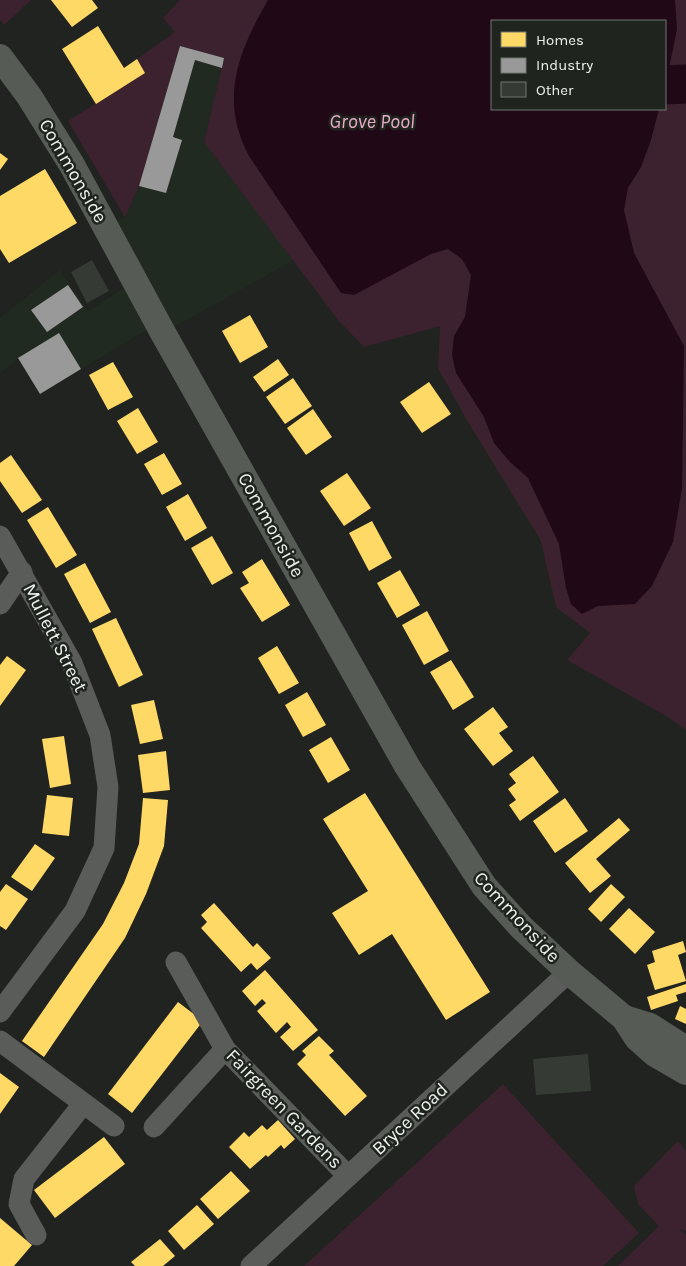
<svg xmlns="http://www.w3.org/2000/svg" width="686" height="1266" viewBox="0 0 686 1266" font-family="Karla,sans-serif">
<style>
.built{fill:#212a20}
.green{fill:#3c222f;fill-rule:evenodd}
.water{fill:#210816}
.homes{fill:#ffd966}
.industry{fill:#999}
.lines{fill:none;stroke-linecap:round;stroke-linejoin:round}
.river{stroke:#210816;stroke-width:39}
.building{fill:#353b34}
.minor{stroke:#5a5c5a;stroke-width:21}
.major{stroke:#565c55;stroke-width:26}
.labels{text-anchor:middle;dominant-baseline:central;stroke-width:5;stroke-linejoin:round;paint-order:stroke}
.street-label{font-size:19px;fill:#eef2ee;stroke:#1f241e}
.water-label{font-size:20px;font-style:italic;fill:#eaaaca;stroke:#1f241e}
</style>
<rect width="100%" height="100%" fill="#20231f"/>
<path class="built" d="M180,46L224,58L204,142L294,260L163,333L158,323L40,394L18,359L0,373V318L60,270L88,311L135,281L106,228L125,217L139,186Z"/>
<g class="green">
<path d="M0,0H31L4,25L0,20Z"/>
<path d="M180,0H686V730L668,717L567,660L590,633L556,607L541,541L465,417L438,368L440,326L364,347L338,320L204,142L224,58L180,46L139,186L125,217L68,121L145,73L137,59L175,32L163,18ZM492,21H665V109H492Z"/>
<path d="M503,1084L639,1233L603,1266H304Z"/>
<path d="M678,1141L686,1151V1231L680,1230L686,1235V1266H618L659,1226L638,1204L634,1186Z"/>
</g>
<path class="water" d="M268,0H675L677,29L665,88V21H492V109H659L651,140L641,167L628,188L624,210L634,253L684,346L682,488L673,542L652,586L635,604L598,606L582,614L571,604L566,588L559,544L528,478L510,462L494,443L484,417L456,373L452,355L454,336L465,317L471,275L462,259L448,249L431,254L354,295L341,293L249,156C219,99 238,52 268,0Z"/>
<g class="homes">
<path d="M51,0H92L98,8L72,27Z"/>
<path d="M98,26L124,68L137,59L145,73L96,104L62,49Z"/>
<path d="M0,153L8,159L0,170Z"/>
<path d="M45,169L77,223L9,263L0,249V196Z"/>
<path d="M250,315L268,347L240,363L222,331Z"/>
<path d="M278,359L289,375L264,392L253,377Z"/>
<path d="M113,362L133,397L108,410L89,375Z"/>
<path d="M293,378L312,406L285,424L266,397Z"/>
<path d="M429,382L451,414L422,433L400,402Z"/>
<path d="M138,408L158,442L137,454L117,421Z"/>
<path d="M313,409L332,437L306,455L287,428Z"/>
<path d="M164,453L182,484L162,495L144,464Z"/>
<path d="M11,455L42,500L22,513L0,481V463Z"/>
<path d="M347,473L371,508L344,526L320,491Z"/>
<path d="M188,494L207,528L185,541L166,507Z"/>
<path d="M48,507L77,555L56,568L27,520Z"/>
<path d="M372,521L392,558L369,571L349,533Z"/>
<path d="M212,536L233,573L212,585L191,548Z"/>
<path d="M262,559L290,605L262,622L240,588L249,583L242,572Z"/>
<path d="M85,563L111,612L90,623L64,574Z"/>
<path d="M400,570L420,605L397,618L377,583Z"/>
<path d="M427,611L449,651L424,665L402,625Z"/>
<path d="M116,618L143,675L119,687L92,629Z"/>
<path d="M277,646L299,683L279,694L258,658Z"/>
<path d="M7,656L26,670L0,706V665Z"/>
<path d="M451,660L474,697L453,710L430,672Z"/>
<path d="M307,692L326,725L303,737L285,705Z"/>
<path d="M154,700L163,739L140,744L131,705Z"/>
<path d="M493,707L508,727L499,733L513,751L493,766L464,729Z"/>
<path d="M64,736L71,784L50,788L42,739Z"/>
<path d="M331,737L350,770L328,783L309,750Z"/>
<path d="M166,751L170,790L143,793L138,755Z"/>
<path d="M533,756L559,792L520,821L509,805L516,800L508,789L516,783L509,774Z"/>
<path d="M365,793L490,992L446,1020L392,934L359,955L332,913L368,891L323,819Z"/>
<path d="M47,795L73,798L69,836L42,833Z"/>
<path d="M143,798L168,800L164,846L146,894L125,938L44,1057L22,1041L103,924L124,883L139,844Z"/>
<path d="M565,798L588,831L555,853L533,821Z"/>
<path d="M619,818L630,830L596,859L611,876L590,893L565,863Z"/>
<path d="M35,844L55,858L32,891L11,877Z"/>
<path d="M6,884L28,899L6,930L0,926V892Z"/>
<path d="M611,884L625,897L601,922L588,909Z"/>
<path d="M214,903L253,947L257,943L271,958L257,970L251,963L241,972L201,928L207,922L201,915Z"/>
<path d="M629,908L655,932L635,954L609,929Z"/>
<path d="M683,941L686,952L678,955L686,981L655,990L647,965L655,962L652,951Z"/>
<path d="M265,970L318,1030L293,1051L280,1037L291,1027L287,1022L276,1033L257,1011L266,1003L262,999L255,1006L242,991Z"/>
<path d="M686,984V992L676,995L678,1001L651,1010L647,997Z"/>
<path d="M178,1002L203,1021L132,1113L108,1094Z"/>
<path d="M680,1006L686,1009V1024L675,1019Z"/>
<path d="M319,1036L334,1051L329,1055L367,1096L345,1116L297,1064L306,1055L302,1051Z"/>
<path d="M0,1073L19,1087L0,1114Z"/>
<path d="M278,1120L295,1139L284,1149L281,1145L268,1157L266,1155L250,1169L229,1147L244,1132L249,1137L262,1125L267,1130Z"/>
<path d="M104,1137L125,1164L55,1218L34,1190Z"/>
<path d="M231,1171L250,1191L218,1219L200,1199Z"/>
<path d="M197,1205L214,1224L184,1250L168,1231Z"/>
<path d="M0,1218L32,1245L14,1266H0Z"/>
<path d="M160,1239L175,1256L163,1266H135L131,1262Z"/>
</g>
<g class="industry">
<path d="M180,46L224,58L222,68L195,60L173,137L182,140L166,193L139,186Z"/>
<path d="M68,285L83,307L47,332L31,310Z"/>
<path d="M59,333L81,369L40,394L18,358Z"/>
</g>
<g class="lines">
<path class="river" d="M666,85L686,84"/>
</g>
<g class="building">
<path d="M92,260L109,291L87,303L71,272Z"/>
<path d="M588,1054L591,1091L536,1095L533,1059Z"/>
</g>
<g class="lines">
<g class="minor">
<path d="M0,536L72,663L100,735L108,787L104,848L75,911L0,1012"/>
<path d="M0,604L22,572"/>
<path d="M176,962L225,1049L348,1176"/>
<path d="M0,1041L114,1126"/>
<path d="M154,1127L225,1049"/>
<path d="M36,1235L19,1204L24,1179L83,1104"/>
<path d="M251,1266L569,972"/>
</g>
<g class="major">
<path d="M0,57L29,96L72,165L163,333L407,766L484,886L521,927L569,972L624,1018L637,1038L655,1054L686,1072"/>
<path d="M624,1018L650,1026L686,1049"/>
</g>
</g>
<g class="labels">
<g class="street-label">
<text transform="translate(73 171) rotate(60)">Commonside</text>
<text transform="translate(271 525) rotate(61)">Commonside</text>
<text transform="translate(55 638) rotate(63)">Mullett Street</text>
<text transform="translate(517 917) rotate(47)">Commonside</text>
<text transform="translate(284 1109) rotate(46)">Fairgreen Gardens</text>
<text transform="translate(410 1119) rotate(-43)">Bryce Road</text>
</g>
<g class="water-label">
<text x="372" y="121">Grove Pool</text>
</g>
</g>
<rect x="491" y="20" width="175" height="90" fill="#1f241e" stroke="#727671"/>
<rect x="501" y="32" width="25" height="15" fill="#ffd966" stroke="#727671"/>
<text x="536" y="45" font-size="15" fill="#eef2ee">Homes</text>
<rect x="501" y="58" width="25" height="15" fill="#999999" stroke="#727671"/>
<text x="536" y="70" font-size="15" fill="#eef2ee">Industry</text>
<rect x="501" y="82" width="25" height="15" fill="#353b34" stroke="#727671"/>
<text x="536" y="95" font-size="15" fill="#eef2ee">Other</text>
</svg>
